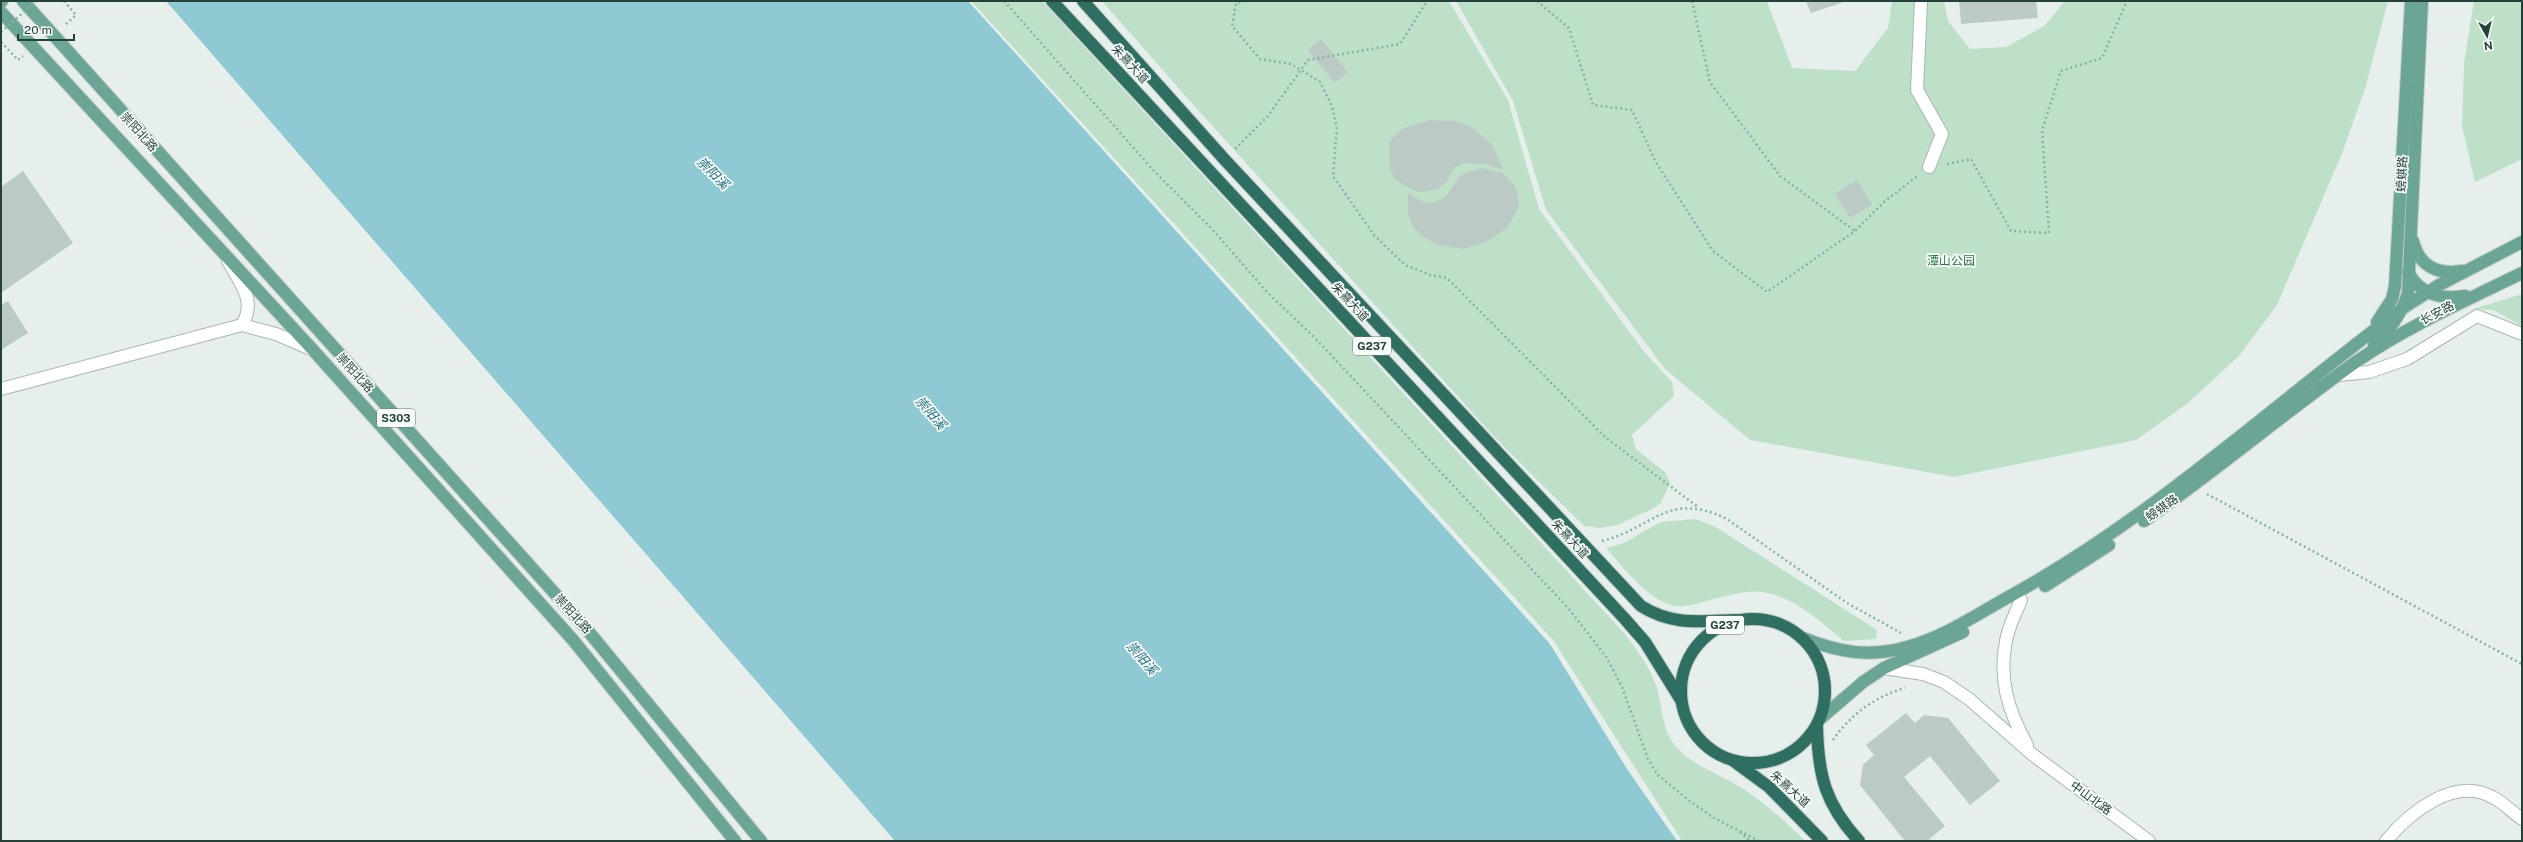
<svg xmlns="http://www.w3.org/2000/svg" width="2523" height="842" viewBox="0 0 2523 842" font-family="'Public Sans','Noto Sans SC',sans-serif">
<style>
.green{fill:#bfe0c8}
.water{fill:#8ec9d4}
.building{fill:#bbcac4}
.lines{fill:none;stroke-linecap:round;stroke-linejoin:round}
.minor-casing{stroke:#a8b8b2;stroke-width:14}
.major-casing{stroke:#c2cac8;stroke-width:14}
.highway-casing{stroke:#c2cac8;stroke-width:14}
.path{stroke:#86b3a5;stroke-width:2.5;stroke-dasharray:2 3;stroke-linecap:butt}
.minor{stroke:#fff;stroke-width:12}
.major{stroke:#6aa596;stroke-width:12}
.highway{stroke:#2f6f62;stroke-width:12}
.path-bridge{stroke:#86b3a5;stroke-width:2.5;stroke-dasharray:2 3;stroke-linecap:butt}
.labels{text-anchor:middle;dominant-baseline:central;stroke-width:3.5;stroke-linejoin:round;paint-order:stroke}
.shield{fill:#f7fbf9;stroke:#637a73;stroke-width:1}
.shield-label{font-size:11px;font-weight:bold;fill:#24423a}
.street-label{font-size:12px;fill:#24423a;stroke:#f7fbf9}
.park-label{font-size:12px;fill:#2d7a4b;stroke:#f7fbf9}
.water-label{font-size:13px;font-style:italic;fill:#1c6f80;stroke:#f7fbf9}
</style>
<rect width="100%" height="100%" fill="#e6efeb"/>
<g class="green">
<path d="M971,1H1042L1624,633C1636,649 1649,665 1656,685C1663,706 1661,730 1677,748C1695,767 1720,774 1742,788C1765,803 1785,821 1805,841H1682L1553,640Z"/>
<path d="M1102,1H1449L1508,100L1539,209L1645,353L1672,382L1674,396L1632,435L1636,449L1666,473L1670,483L1661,503L1650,510L1617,525L1600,528L1584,526L1501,444L1197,109Z"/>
<path d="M1456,1H1767L1792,68L1855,71L1888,28L1892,1H1944L1948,21L1970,49L2006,47L2044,26L2065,1H2388L2365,89L2341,156L2277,305L2239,356L2188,403L2136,440L1954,477L1750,440L1665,369L1546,210L1513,101Z"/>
<path d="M2474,1H2522V159L2475,182L2462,126L2464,63Z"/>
<path d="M2522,294V326L2493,310L2473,309Z"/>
<path d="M1696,519L1714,526L1877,630L1876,639L1844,641C1821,622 1792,595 1761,592C1746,590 1728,596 1713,599C1704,602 1694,605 1684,606C1655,610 1623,567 1606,548L1624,543L1660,522Z"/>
</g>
<path class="water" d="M166,1H968L1550,644L1627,769L1677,841H895Z"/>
<g class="building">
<path d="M1806,1H1847L1811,13Z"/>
<path d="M1959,1H2036L2038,18L1961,24Z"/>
<path d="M1321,39L1348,72L1335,83L1308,50Z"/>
<path d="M1430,120L1455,121L1474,128L1493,146L1503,170L1486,164L1464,163L1454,168L1446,182L1436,190L1419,192L1403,185L1394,178L1390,169L1389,144L1393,137L1404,128Z"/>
<path d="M1482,168L1502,173L1511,181L1517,191L1519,202L1517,211L1507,228L1485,243L1462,249L1438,245L1421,235L1413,227L1408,215V193L1425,203L1437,202L1446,196L1461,175Z"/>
<path d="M23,171L73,243L1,293V187Z"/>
<path d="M1857,180L1872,204L1850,218L1835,194Z"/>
<path d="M8,301L28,333L1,350V305Z"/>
<path d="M1906,713L1915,723L1924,715L1948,718L2000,781L1970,805L1930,756L1904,777L1945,826L1927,841H1905L1860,785L1863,765L1874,755L1866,745Z"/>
</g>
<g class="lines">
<g class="minor-casing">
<g id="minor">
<path d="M1921,1L1917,90L1942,134L1929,167"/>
<path d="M228,261C240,283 257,301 242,325"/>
<path d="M2339,375L2369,372L2407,359L2477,316L2522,334"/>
<path d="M1,389L242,325L276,334L313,350"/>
<path d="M2021,600C2016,613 2008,627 2006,641C1998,680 2009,712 2027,745"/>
<path d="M1884,668L1923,674L1944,682L1969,699L2033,755L2149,841"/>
<path d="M2386,841C2409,813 2454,776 2492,797C2503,802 2512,812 2522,819"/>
</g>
</g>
<g class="major-casing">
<g id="major">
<path d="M23,1L584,626L761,841"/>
<path d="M1,2L2,1"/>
<path d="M1,12L313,350L573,640L735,841"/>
<path d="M2413,241C2419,266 2437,275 2462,271"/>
<path d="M2408,272C2419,294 2442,300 2465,296"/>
<path d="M2377,322L2392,299L2395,286L2411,1"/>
<path d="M2374,345C2390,329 2401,315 2408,293L2422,1"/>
<path d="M2144,521C2217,470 2284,413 2357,361C2410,325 2465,301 2522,273"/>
<path d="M2045,586L2109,545"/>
<path d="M1803,638C1838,652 1869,658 1907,647C1941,638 1973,617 2003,600C2149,521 2271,407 2403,308L2439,285L2522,242"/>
<path d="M1820,719L1863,682L1884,668L1963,632"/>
</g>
</g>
<g class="highway-casing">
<g id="highway">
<path d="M1052,1L1624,618L1645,642L1681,700"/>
<path d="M1083,1L1225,160L1641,606C1673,626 1700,621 1736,620"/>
<circle cx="1753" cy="691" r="72"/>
<path d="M1817,726C1818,775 1825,804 1859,841"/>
<path d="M1735,762L1769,787L1822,841"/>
</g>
</g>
<g class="path">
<path d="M64,1L76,15L65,25"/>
<path d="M1004,1L1154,171L1212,229L1267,292L1315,338L1569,609L1607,658L1622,687L1648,759L1657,774L1687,799L1714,818L1759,841"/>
<path d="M1245,1L1236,3L1232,26L1260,59L1291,64L1320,82L1332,106L1337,128L1333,176L1374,235L1405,265L1430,275L1447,278L1605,437L1698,507"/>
<path d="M1537,1L1569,28L1593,105L1632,110L1655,161L1713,251L1767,292L1855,231L1885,201L1919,175"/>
<path d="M1692,1L1710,82L1780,176L1855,231"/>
<path d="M1,42L18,60L23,56"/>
<path d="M1235,149L1268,116L1308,60L1400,44L1427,1"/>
<path d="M1947,164L1971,159L2011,231L2049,233L2042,130L2061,71L2102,58L2127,1"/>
<path d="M2207,494L2522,664"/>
<path d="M1602,541C1654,528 1667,490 1727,519L1847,603L1901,633"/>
<path d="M1833,740C1850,715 1876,696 1905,688"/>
<path d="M1740,832L1750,841"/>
</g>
<use href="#minor" class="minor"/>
<use href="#major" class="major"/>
<use href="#highway" class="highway"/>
<path class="path-bridge" d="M1,32L36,1"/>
</g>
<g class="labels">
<g class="shield">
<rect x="1353" y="337" width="38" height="18" rx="3"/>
<rect x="377" y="409" width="38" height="18" rx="3"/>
<rect x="1706" y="616" width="38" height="18" rx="3"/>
</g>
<g class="shield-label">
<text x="1372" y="346">G237</text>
<text x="396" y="418">S303</text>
<text x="1725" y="625">G237</text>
</g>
<g class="street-label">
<text transform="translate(1130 64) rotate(47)">朱熹大道</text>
<text transform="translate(139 132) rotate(48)">崇阳北路</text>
<text transform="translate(2402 174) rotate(-87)">螃蜞路</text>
<text transform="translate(1350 302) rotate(47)">朱熹大道</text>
<text transform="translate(2437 313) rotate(-27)">长安路</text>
<text transform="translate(355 373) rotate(48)">崇阳北路</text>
<text transform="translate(2162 508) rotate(-35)">螃蜞路</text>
<text transform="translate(1570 539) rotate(47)">朱熹大道</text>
<text transform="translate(573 614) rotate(48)">崇阳北路</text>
<text transform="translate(1790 789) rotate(42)">朱熹大道</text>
<text transform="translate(2091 798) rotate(36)">中山北路</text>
</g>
<g class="park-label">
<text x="1951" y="261">潭山公园</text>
</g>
<g class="water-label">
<text transform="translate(713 173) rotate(45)">崇阳溪</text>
<text transform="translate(931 413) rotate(49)">崇阳溪</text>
<text transform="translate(1142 658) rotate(49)">崇阳溪</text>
</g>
</g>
<rect width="2523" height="842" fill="none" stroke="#24423a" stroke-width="4"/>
<g transform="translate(2487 36) rotate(172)" stroke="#f7fbf9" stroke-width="3" paint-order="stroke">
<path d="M0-3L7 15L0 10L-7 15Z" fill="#24423a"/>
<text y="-6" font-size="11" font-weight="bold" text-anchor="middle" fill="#24423a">N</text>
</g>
<path d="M18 34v6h56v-6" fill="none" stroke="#24423a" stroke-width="2"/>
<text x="24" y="34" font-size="12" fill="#24423a" stroke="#f7fbf9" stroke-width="3" paint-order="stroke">20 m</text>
</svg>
